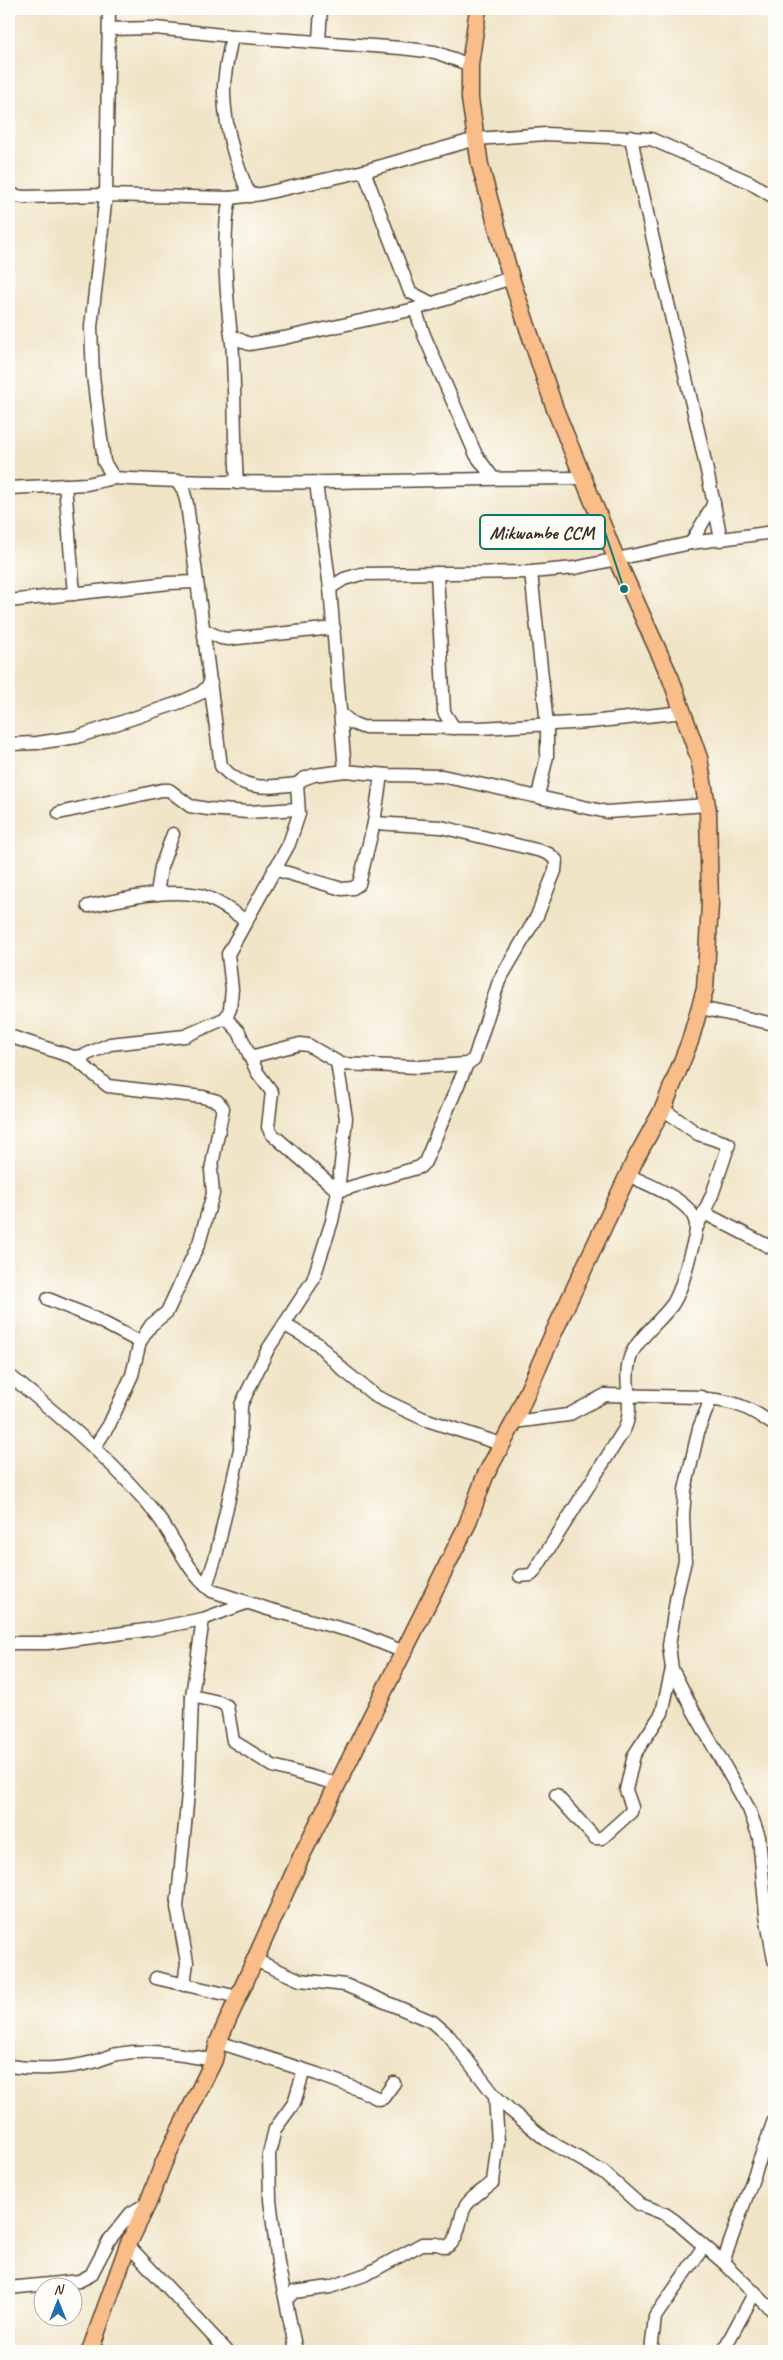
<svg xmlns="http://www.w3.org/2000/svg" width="783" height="2360" viewBox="0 0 783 2360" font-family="Caveat,sans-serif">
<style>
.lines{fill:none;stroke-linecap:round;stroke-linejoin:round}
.minor-casing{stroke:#564637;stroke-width:15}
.major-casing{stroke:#564637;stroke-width:19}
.minor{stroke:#fff;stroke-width:12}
.major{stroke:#f8bd89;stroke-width:16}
.leader{fill:none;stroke:#0f766e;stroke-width:2}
.callout-dot{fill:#0f766e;stroke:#fdfcf7;stroke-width:2}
.callout{fill:#fdfcf7;stroke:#0f766e;stroke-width:2}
.callout-label{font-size:19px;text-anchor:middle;font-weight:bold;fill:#3b2a1e}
</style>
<rect width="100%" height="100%" fill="#fdfcf7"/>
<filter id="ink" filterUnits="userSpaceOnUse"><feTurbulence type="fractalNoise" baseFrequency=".02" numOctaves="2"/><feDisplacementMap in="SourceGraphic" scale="10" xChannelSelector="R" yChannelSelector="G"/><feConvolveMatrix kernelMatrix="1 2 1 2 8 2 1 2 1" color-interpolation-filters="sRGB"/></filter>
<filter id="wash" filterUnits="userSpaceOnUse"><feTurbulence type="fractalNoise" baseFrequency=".0096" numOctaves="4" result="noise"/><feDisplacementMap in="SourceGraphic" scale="20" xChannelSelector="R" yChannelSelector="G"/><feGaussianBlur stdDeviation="1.12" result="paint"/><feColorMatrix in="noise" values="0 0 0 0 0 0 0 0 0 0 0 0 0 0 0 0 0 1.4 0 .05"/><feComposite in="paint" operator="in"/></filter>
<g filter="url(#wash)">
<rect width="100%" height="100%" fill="#f0e4c6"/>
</g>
<g filter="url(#ink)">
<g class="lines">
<g class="minor-casing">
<g id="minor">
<path d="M109,9L106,195L91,327L93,376L104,462L114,478C270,488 427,478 584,478"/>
<path d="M109,29L155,28L232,36L401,48L435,52L470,65"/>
<path d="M232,36C229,54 223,75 224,94C225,128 236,165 250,196"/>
<path d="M319,41L321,9"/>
<path d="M631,137C657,272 696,404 721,540"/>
<path d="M364,171L410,292L431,303"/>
<path d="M9,195L24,197L106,195L230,198L261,194L364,171L476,139L546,134L651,139L749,182L774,197"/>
<path d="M230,198C222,234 226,290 230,327C231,337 233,347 233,357C235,399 234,441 237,483"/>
<path d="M415,309L424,335L476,455L493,478"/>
<path d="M232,336L249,344L284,338L415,309L511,278"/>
<path d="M177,482L183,489L187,504L221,766C243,791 266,788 297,784"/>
<path d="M316,483L330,588L345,771"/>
<path d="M65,485L74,594"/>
<path d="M9,488L87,484L114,478"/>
<path d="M691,543L714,503"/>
<path d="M531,572L547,725V756L538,796"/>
<path d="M437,573L444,712L454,728"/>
<path d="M330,588L344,579L361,574L531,572L575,568L691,543L774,532"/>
<path d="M9,601L169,583L196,582"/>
<path d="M204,630L221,638L228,639L334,628"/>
<path d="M341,714L352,723L362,727L480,728L590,722L684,712"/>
<path d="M9,744L37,743L77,737L181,702L201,693L211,683"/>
<path d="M59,813L162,790H169L190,806L208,809L248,812L298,809"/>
<path d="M274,869L342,889L353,888L359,884L374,823L381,775"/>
<path d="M157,894L161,867L173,834"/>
<path d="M88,906C122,900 165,888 199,895C216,899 232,912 247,921"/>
<path d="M701,1008L774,1024"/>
<path d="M226,1018L239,1032L257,1072L272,1092L268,1127L272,1134L338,1191L420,1167L425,1162L467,1064"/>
<path d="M9,1036L73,1057L83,1056L110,1044L185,1036L226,1018L230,1009L232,989L228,954L289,844L299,814L297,784L303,779L314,775L345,771L388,775L442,776L607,812L707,805"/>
<path d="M73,1057L108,1086L203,1097L217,1101L223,1108L211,1170L213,1194L199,1243L167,1312L151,1325L140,1342L132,1375L109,1425L94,1448"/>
<path d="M250,1057L300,1044L308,1045L341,1064L419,1067L467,1064L474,1059L499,981L537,916L555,871L556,860L549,854L541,851L441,827L374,823"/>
<path d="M663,1109L698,1134L729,1144L712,1195L697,1227"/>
<path d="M704,1213L774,1249"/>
<path d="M48,1299L92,1317L140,1342"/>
<path d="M285,1325L318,1344L343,1370L377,1397L424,1419L501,1444"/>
<path d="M9,1375C58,1414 117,1465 156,1514C176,1539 185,1570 212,1591L268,1609L354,1632L404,1652"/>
<path d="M706,1399C735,1401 750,1408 774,1425"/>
<path d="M514,1422L568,1415L605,1395L701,1397L706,1399L709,1404L699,1428L685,1490L683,1515L685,1561L677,1594L669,1646L672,1669L694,1712L749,1809L759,1837L766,1915L774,1960"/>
<path d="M520,1576L531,1575L534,1572L624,1430C636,1406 621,1381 631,1355C638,1338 661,1320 672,1305C681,1292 685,1273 689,1258C691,1249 696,1238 696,1228C698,1202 648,1185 628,1175"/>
<path d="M206,1586L216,1556L240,1449L241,1405L268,1349L313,1280L332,1221L338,1191L346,1118L337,1063"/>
<path d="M9,1643H48L146,1630L203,1619L246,1603"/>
<path d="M192,1696L219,1702L227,1706L233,1741L273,1766L337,1784"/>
<path d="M556,1795L595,1838H602L631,1812L632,1807L626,1790L634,1755L662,1713L672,1669"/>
<path d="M255,1960L300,1980L345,1985L433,2022L448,2035L495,2096L510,2110L545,2139L603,2172L639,2204L665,2214L675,2221L723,2262L774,2312"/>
<path d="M156,1978L238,1997"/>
<path d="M184,1985L187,1962L177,1907L189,1783L192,1696L203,1619"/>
<path d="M218,2042L317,2074L358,2089L379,2099L383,2098L394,2083"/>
<path d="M9,2066C35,2070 67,2069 93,2062C101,2060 110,2055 118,2054C149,2048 183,2055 214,2060"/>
<path d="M128,2245L227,2351"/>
<path d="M723,2262L774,2120"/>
<path d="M9,2288L79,2281L91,2275L110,2239L131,2213L148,2203"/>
<path d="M286,2300L294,2292L330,2287L367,2274L422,2244H437L446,2247C459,2242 459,2220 464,2209C469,2198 484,2190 493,2182L498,2142L495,2096"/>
<path d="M296,2351L278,2263L270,2200L269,2154L275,2129L294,2103L304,2070"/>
<path d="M651,2351L655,2317L704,2246"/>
<path d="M723,2351L755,2292"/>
</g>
</g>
<g class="major-casing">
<path id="major" d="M90,2351L128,2245L148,2203L164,2162L214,2060L218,2042L301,1857L467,1525L485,1476L514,1422L554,1332L636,1158L663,1109L690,1041L705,989L710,904L708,811L699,758L671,679L616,558L555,409L511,278L480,165L470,99V65L478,9"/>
</g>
<use href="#minor" class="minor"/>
<use href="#major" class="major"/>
</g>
</g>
<path class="leader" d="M624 589L605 532"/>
<circle class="callout-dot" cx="624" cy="589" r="5"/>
<rect class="callout" x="480" y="515" width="125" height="34" rx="5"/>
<g class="callout-label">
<text x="542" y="539">Mikwambe CCM</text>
</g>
<rect width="783" height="2360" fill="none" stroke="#fdfcf7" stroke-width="30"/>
<g transform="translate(58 2302)"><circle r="24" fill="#fdfcf7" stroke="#afa8a0"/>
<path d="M0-4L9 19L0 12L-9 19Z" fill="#1f6fb2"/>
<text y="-8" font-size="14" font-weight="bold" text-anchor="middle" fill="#3b2a1e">N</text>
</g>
</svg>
